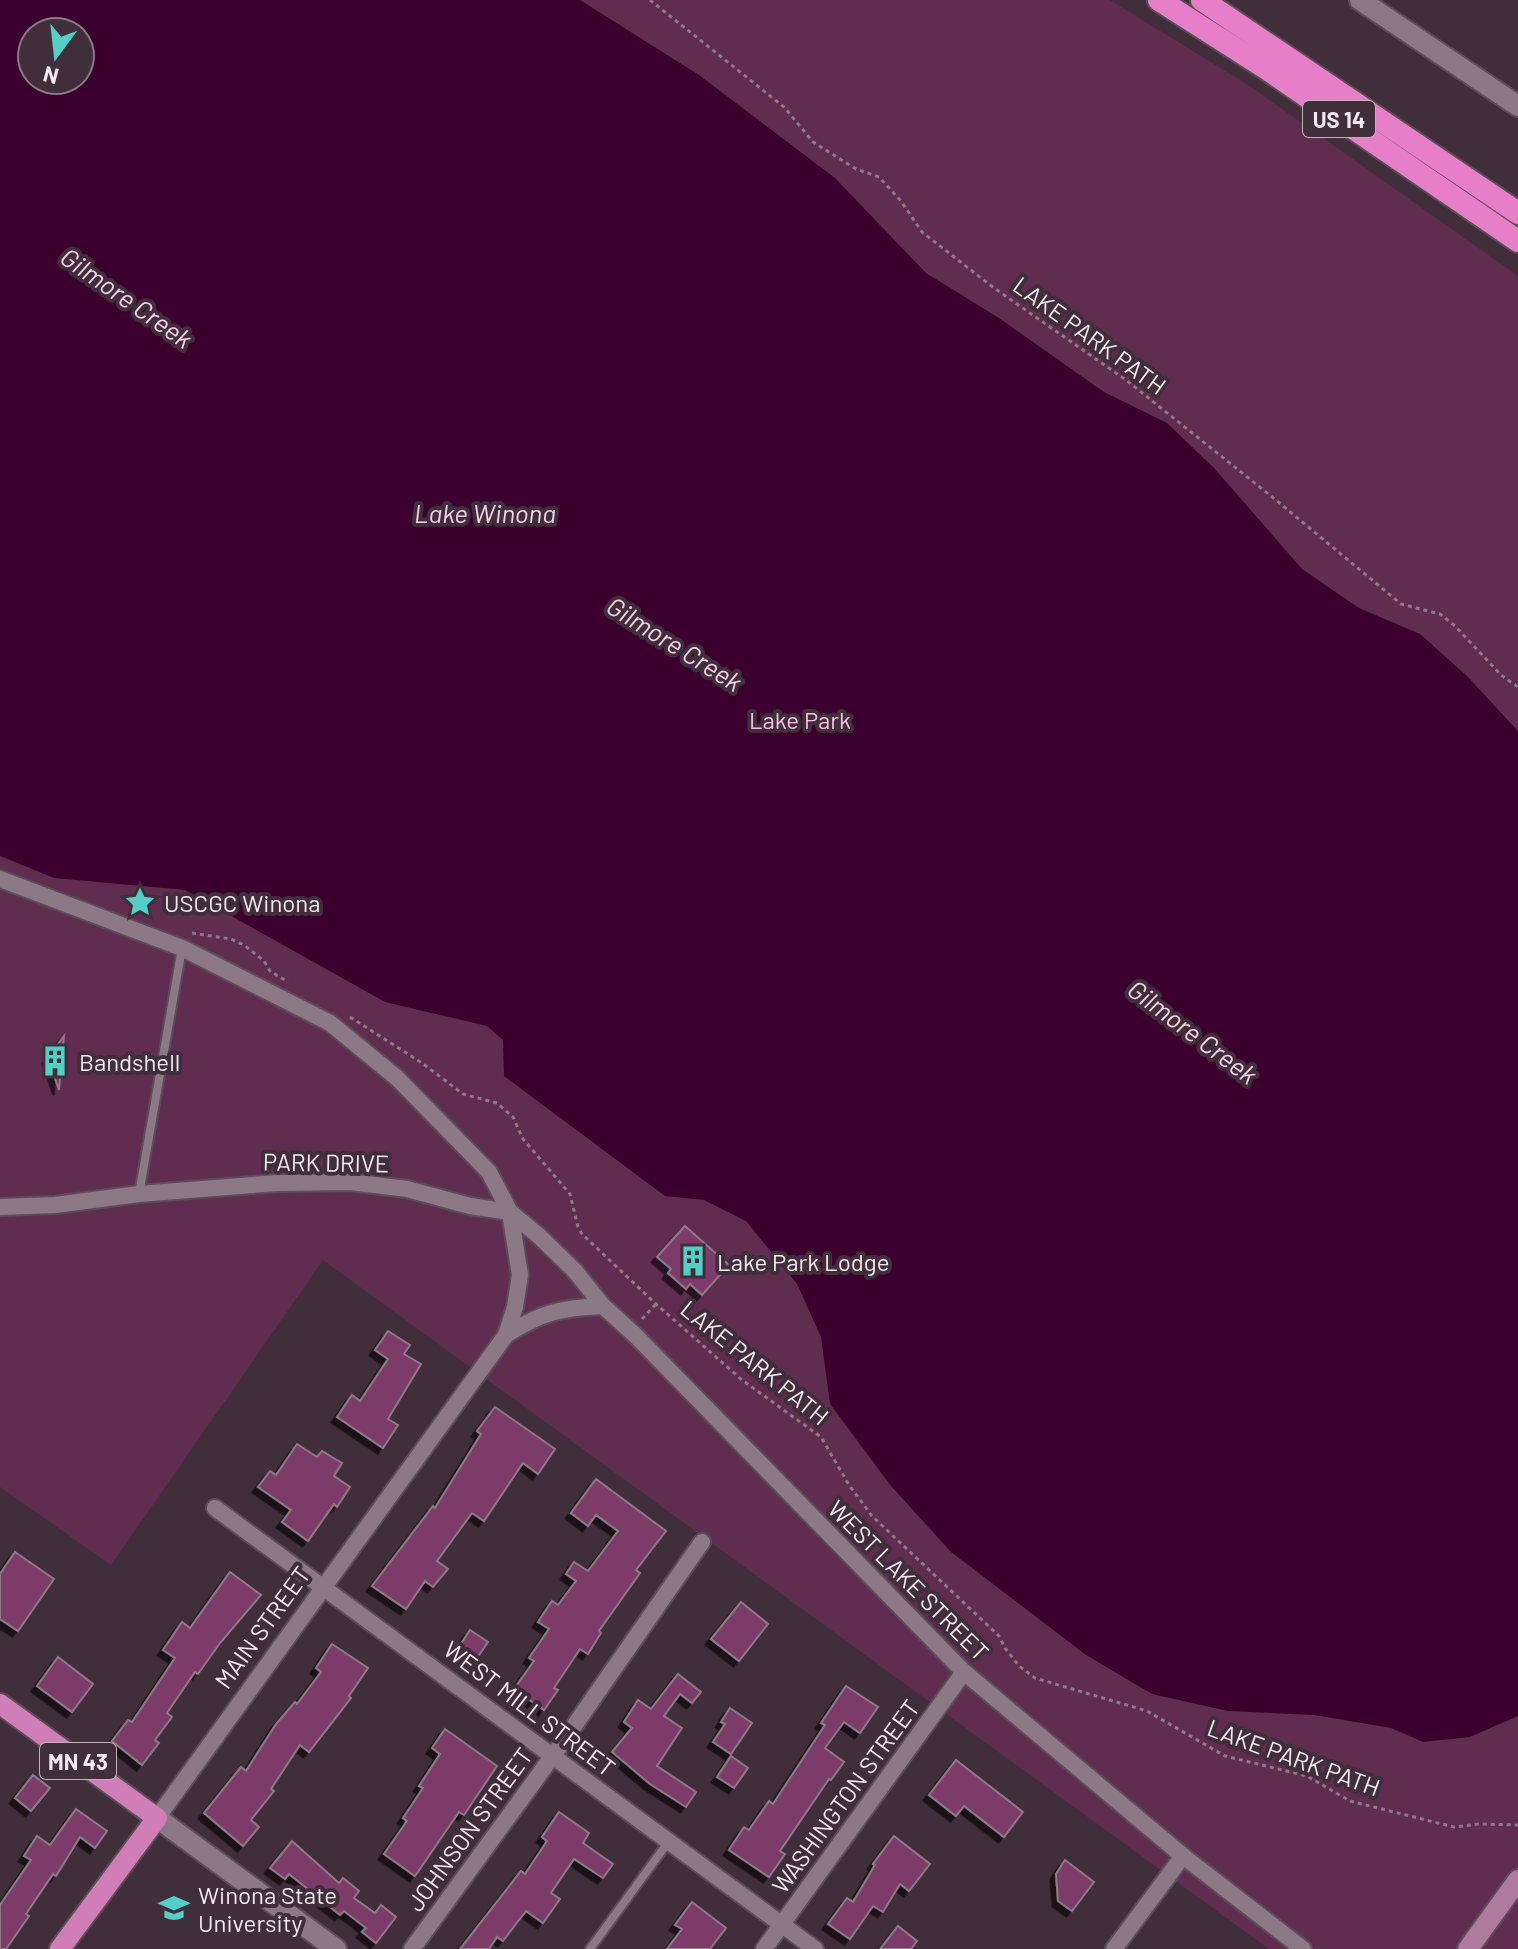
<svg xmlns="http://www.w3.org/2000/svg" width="1518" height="1949" viewBox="0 0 1518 1949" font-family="Barlow,sans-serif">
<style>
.green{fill:#602d51;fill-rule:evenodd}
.water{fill:#3c002f;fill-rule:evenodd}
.building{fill:#7c3b69;stroke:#8e7986;stroke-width:2;filter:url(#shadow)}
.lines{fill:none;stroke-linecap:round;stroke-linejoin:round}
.service-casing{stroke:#5c4d57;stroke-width:12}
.minor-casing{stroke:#5c4d57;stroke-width:20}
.tertiary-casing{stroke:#5c4d57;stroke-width:24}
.secondary-casing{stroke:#5c4d57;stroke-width:24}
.primary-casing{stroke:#5c4d57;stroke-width:24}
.trunk-casing{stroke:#5c4d57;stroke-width:26}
.path{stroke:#8a7b85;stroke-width:3;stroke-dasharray:4 4;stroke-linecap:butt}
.service{stroke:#8d7886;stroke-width:8}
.minor{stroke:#8d7886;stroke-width:16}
.tertiary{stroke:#8d7886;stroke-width:20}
.secondary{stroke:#ae7b9f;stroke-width:20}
.primary{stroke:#d07db8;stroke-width:20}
.trunk{stroke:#e67fc8;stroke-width:22}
.labels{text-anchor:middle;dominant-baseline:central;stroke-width:8;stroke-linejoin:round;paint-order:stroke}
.shield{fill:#402e3a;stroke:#bfb1ba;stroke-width:2}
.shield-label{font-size:22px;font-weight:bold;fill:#f5e9f1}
.street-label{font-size:24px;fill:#f5e9f1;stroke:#402e3a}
.park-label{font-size:24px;fill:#fabfe6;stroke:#402e3a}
.poi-label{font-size:24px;fill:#f5e9f1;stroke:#402e3a;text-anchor:start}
.water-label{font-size:26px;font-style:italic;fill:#f6cfe8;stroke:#402e3a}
</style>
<defs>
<filter id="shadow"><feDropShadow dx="-5.5" dy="5.5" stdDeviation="0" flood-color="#0009"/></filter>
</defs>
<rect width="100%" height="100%" fill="#402e3a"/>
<path class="green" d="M0,0H1110L1248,85L1518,276V1949H1269L323,1260L111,1565L0,1487ZM32,32H80V80H32Z"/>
<path class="water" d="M0,0H580L699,75L835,178L926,273L999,318L1104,392L1167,423L1215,469L1302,569L1359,608L1420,634L1467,676L1518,731V1716L1470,1737L1423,1742L1391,1728L1314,1715L1228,1711L1152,1694L1086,1655L951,1552L891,1486L830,1404L821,1337L797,1284L746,1221L704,1200L665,1196L504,1076L503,1040L487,1026L385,1002L185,890L54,878L0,856ZM32,32H80V80H32Z"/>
<g class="building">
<path d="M64,1036L59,1090L48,1058Z"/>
<path d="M685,1226L729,1265L702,1295L690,1284L686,1289L668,1273L671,1269L657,1257Z"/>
<path d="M388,1331L410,1345L404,1354L421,1364L388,1419L398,1425L383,1448L337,1417L352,1395L360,1401L388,1359L375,1350Z"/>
<path d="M495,1407L555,1449L538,1474L523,1463L484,1521L472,1513L437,1561L448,1569L433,1587L425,1581L406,1609L372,1586L433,1506L435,1508L481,1434L477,1431Z"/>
<path d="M297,1444L317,1457L322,1451L342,1463L334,1476L350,1487L337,1507L334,1504L308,1541L282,1522L291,1510L258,1487L270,1471L276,1475Z"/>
<path d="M596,1479L666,1531L636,1570L640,1573L599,1631L601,1633L588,1654L580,1649L554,1688L558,1690L544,1710L514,1689L534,1661L529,1658L549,1629L538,1622L552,1601L558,1605L576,1581L566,1574L574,1562L588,1571L618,1531L596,1515L588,1526L571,1513Z"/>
<path d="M15,1552L54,1579L18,1631L0,1619V1574Z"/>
<path d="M230,1572L261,1595L220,1643L198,1674L195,1672L167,1713L172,1717L155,1740L159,1743L142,1765L112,1741L128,1720L132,1722L175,1658L163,1650L182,1622L190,1628Z"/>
<path d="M741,1602L768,1624L739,1661L711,1639Z"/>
<path d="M470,1630L488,1642L475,1661L457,1650Z"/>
<path d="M332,1644L368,1668L349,1696L351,1698L309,1752L300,1745L271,1789L274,1791L251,1820L259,1827L243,1846L204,1813L241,1767L246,1771L276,1724L295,1702L297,1704L321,1672L316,1668Z"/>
<path d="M58,1657L93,1684L72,1712L37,1686Z"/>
<path d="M678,1674L701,1692L692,1703L680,1694L664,1716L682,1728L657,1766L696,1792L686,1807L650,1784L612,1752L632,1728L624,1722L638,1700L651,1709Z"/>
<path d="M846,1686L878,1707L860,1733L844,1722L825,1748L844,1762L831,1780L829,1779L780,1851L785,1854L769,1877L729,1850L744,1827L749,1830L769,1801L773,1804L825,1725L821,1723Z"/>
<path d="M730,1708L752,1723L731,1754L713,1742L725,1724L721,1722Z"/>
<path d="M445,1729L497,1766L464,1815L459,1812L415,1876L384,1854L407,1821L403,1818L423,1788L419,1786L440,1754L432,1748Z"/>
<path d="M731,1756L748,1768L734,1788L717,1777Z"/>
<path d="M956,1760L1023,1812L1004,1837L964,1806L956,1816L929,1795Z"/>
<path d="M33,1775L50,1788L31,1811L15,1798Z"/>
<path d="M76,1809L107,1831L95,1848L80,1837L56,1876L53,1874L26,1914L29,1916L6,1949H0V1905L31,1860L24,1856L37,1836L50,1845Z"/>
<path d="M559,1812L589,1833L583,1843L613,1864L603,1878L574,1859L551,1893L560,1899L543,1923L526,1911L503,1941L497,1937L489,1949H460L521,1871L525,1874L547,1841L542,1837Z"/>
<path d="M894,1836L930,1864L909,1891L900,1884L883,1912L873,1906L850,1939L828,1924L847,1898L853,1902L875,1865L873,1864Z"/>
<path d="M292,1841L339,1883L343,1878L359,1891L354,1898L375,1913L381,1905L396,1917L376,1943L362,1932L366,1928L344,1911L340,1915L289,1874L285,1879L270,1868Z"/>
<path d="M1065,1860L1094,1882L1072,1911L1058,1901L1056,1874Z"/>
<path d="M692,1902L726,1928L710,1949H667L682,1929L675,1925Z"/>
<path d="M898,1926L917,1941L911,1949H880Z"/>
</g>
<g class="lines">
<g class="service-casing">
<g id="service">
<path d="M139,1194L182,948"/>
<path d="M590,1949L669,1841"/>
</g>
</g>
<g class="minor-casing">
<g id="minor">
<path d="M0,879L182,948L330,1023L397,1078L489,1172L510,1212L520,1275L515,1307L506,1335L157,1818"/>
<path d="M0,1207L55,1205L139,1194L277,1183L350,1182L407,1189L470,1206L510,1212L539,1236L575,1271L603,1306L635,1335L964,1672L1183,1856L1303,1949"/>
<path d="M506,1335C542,1312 561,1308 603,1306"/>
<path d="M215,1508L815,1949"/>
<path d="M412,1949L565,1739L702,1542"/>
<path d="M764,1949L964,1672"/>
<path d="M1114,1949L1183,1856"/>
</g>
</g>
<g class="tertiary-casing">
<g id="tertiary">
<path d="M1360,0L1518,106"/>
<path d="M157,1818L336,1949"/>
</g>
</g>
<g class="secondary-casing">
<path id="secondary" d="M1468,1949L1518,1880"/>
</g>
<g class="primary-casing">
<path id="primary" d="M0,1704L157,1818L60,1949"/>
</g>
<g class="trunk-casing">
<g id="trunk">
<path d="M1159,0L1264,67L1518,241"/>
<path d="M1202,0L1518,213"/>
</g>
</g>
<g class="path">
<path d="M650,0L784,107L813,142L856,169L879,177L901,201L922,232L994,288L1126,380L1271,496L1401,604L1440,614L1455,626L1501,675L1518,687"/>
<path d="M192,933L231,939L244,945L264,961L270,971L288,982"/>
<path d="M350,1017L422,1063L463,1094L497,1103L513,1117L523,1139L570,1194L578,1227L582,1234L656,1304L742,1380L821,1437L849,1485L872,1516L999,1636L1005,1648L1019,1666L1035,1678L1147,1711L1225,1756L1307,1776L1350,1801L1454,1827L1478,1824L1518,1825"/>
<path d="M642,1319L656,1304"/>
</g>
<use href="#service" class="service"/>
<use href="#minor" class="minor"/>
<use href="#tertiary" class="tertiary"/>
<use href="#secondary" class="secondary"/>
<use href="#primary" class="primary"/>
<use href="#trunk" class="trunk"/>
</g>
<defs>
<g id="sight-bare" transform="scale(2.4)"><path d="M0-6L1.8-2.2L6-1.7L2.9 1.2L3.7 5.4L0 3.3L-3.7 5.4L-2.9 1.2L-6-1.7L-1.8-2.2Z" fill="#55cec6" stroke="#402e3a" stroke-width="2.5" paint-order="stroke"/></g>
<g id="building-bare" transform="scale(2.4)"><path d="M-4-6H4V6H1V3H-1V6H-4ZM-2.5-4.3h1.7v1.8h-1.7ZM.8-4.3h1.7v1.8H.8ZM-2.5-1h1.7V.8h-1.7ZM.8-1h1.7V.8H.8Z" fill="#55cec6" stroke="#402e3a" stroke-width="2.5" paint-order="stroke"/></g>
<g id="university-bare" transform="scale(2.4)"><path d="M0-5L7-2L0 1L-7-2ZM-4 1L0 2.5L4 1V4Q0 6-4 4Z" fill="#55cec6" stroke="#402e3a" stroke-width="2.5" paint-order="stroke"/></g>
</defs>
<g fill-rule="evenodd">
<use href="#sight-bare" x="140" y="902"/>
<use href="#building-bare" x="55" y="1061"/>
<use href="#building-bare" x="693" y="1261"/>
<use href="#university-bare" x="174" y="1908"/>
</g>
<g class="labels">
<g class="shield">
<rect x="1303" y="101" width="72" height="36" rx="6"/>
<rect x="40" y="1743" width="76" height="36" rx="6"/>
</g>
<g class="shield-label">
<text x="1339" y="119">US 14</text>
<text x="78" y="1761">MN 43</text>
</g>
<g class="street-label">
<text transform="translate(1090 335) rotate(36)">LAKE PARK PATH</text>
<text transform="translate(326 1162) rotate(1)">PARK DRIVE</text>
<text transform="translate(755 1362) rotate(39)">LAKE PARK PATH</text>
<text transform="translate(909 1580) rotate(45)">WEST LAKE STREET</text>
<text transform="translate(262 1627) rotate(-54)">MAIN STREET</text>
<text transform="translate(530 1708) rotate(37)">WEST MILL STREET</text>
<text transform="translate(1294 1757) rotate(20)">LAKE PARK PATH</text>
<text transform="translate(845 1796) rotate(-54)">WASHINGTON STREET</text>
<text transform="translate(469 1829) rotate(-54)">JOHNSON STREET</text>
</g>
<g class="park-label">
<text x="800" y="719">Lake Park</text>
</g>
<g class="poi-label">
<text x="164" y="902">USCGC Winona</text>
<text x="79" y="1061">Bandshell</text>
<text x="717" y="1261">Lake Park Lodge</text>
<text x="198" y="1894">Winona State<tspan x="198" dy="28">University</tspan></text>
</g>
<g class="water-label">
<text transform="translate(127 297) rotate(35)">Gilmore Creek</text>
<text x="485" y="512">Lake Winona</text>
<text transform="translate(675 643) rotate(32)">Gilmore Creek</text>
<text transform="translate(1193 1031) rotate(37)">Gilmore Creek</text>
</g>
</g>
<g transform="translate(56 56) rotate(195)"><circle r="38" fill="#402e3a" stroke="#887983" stroke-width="2"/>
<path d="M0-6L14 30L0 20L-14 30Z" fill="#55cec6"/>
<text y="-12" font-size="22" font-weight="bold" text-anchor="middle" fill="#f5e9f1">N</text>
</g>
</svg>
